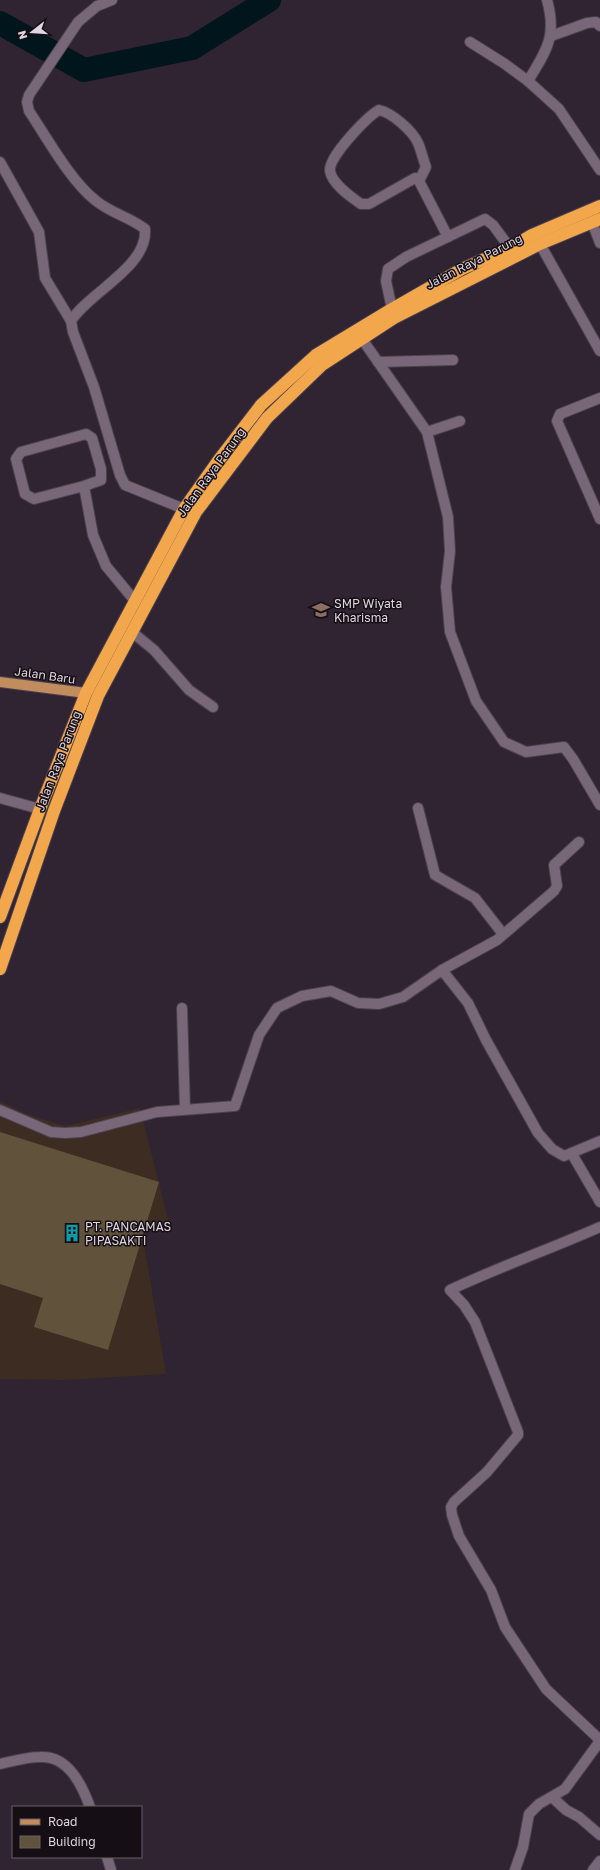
<svg xmlns="http://www.w3.org/2000/svg" width="600" height="1870" viewBox="0 0 600 1870" font-family="'Golos Text',sans-serif">
<style>
.industrial{fill:#3c2c22}
.lines{fill:none;stroke-linecap:round;stroke-linejoin:round}
.river{stroke:#00161c;stroke-width:24}
.building{fill:#60523b}
.minor-casing{stroke:#4c414d;stroke-width:12}
.major-casing{stroke:#4c414d;stroke-width:12}
.highway-casing{stroke:#4c414d;stroke-width:14}
.minor{stroke:#776778;stroke-width:10}
.major{stroke:#c18d5e;stroke-width:10}
.highway{stroke:#f3a74c;stroke-width:12}
.labels{text-anchor:middle;dominant-baseline:central;stroke-width:3;stroke-linejoin:round;paint-order:stroke}
.street-label{font-size:12px;fill:#dfd6e0;stroke:#150f15}
.poi-label{font-size:12px;fill:#dfd6e0;stroke:#150f15;text-anchor:start}
</style>
<rect width="100%" height="100%" fill="#302332"/>
<path class="industrial" d="M0,1101L24,1113L65,1126L140,1108L170,1227L142,1232L166,1374L66,1380L0,1379Z"/>
<g class="lines">
<path class="river" d="M0,23L84,70L192,48L269,0"/>
</g>
<path class="building" d="M0,1132L159,1182L108,1350L34,1327L43,1298L0,1284Z"/>
<g class="lines">
<g class="minor-casing">
<g id="minor">
<path d="M112,0L97,6L78,22L29,95L27,102L29,111C47,138 70,180 95,200C110,213 130,217 145,229C148,267 89,292 71,321L73,332L94,387L120,475L125,485L184,509"/>
<path d="M547,0C557,36 547,50 528,81L559,109L600,170"/>
<path d="M551,36L587,23L596,22L600,26"/>
<path d="M470,42L505,64L528,81"/>
<path d="M0,162L39,232L45,278L71,321"/>
<path d="M419,181L426,167C423,159 421,150 418,143C412,130 392,113 379,110C367,117 328,157 330,171C332,184 351,197 361,204H369L415,178L419,181L448,237"/>
<path d="M592,222L600,243"/>
<path d="M540,244L600,351"/>
<path d="M392,309L386,281L388,269L406,257L485,219L493,225L510,248"/>
<path d="M362,339L427,432L448,517L450,551L446,587L450,632L476,701L504,742L526,752L564,747L573,759L600,805"/>
<path d="M378,362L453,360"/>
<path d="M600,398L560,414L557,421L600,519"/>
<path d="M427,432L460,421"/>
<path d="M84,486L34,499L25,494L16,459L21,452L86,434L92,438L101,469V480L84,486L93,535L106,566L135,601"/>
<path d="M132,632L154,650L189,690L213,707"/>
<path d="M0,798L40,809"/>
<path d="M418,808L435,875L475,898L503,934"/>
<path d="M442,970L497,940L554,891L557,886L554,865L579,842"/>
<path d="M182,1008L185,1109"/>
<path d="M0,1110L51,1132L65,1133L81,1132L157,1112L235,1106L259,1035L277,1008L302,996L331,991L358,1003L379,1004L403,997L442,970L468,1003L486,1040L538,1133L552,1149L564,1156L600,1141"/>
<path d="M572,1154L600,1202"/>
<path d="M600,1227C550,1249 499,1267 450,1290L464,1305L475,1322L518,1432V1435L487,1472L454,1502L451,1507L452,1515L459,1536L491,1590L505,1627L546,1689L600,1740"/>
<path d="M0,1764C13,1761 27,1757 40,1757C68,1755 82,1785 90,1807"/>
<path d="M552,1797L566,1810L579,1817L600,1835"/>
<path d="M107,1857L111,1870"/>
<path d="M515,1870L523,1847L529,1814L539,1804L565,1789L600,1741"/>
<path d="M593,1870L600,1861"/>
</g>
</g>
<g class="major-casing">
<path id="major" d="M0,682L86,693"/>
</g>
<g class="highway-casing">
<g id="highway">
<path d="M0,917L40,809L86,693L184,509L218,461L261,405L316,355L392,309L462,269L510,248L532,235L600,206"/>
<path d="M0,969L54,811L98,696L196,512L267,418L322,365L394,318L540,244L600,219"/>
</g>
</g>
<use href="#minor" class="minor"/>
<use href="#major" class="major"/>
<use href="#highway" class="highway"/>
</g>
<defs>
<g id="school-bare" transform="scale(1.38)"><path d="M0-5L7-2L0 1L-7-2ZM-4 1L0 2.5L4 1V4Q0 6-4 4Z" fill="#8d6e63" stroke="#150f15" stroke-width="2.5" paint-order="stroke"/></g>
<g id="building-bare" transform="scale(1.38)"><path d="M-4-6H4V6H1V3H-1V6H-4ZM-2.5-4.3h1.7v1.8h-1.7ZM.8-4.3h1.7v1.8H.8ZM-2.5-1h1.7V.8h-1.7ZM.8-1h1.7V.8H.8Z" fill="#0f9aa8" stroke="#150f15" stroke-width="2.5" paint-order="stroke"/></g>
</defs>
<g fill-rule="evenodd">
<use href="#school-bare" x="321" y="610"/>
<use href="#building-bare" x="72" y="1233"/>
</g>
<g class="labels">
<g class="street-label">
<text transform="translate(474 261) rotate(-27)">Jalan Raya Parung</text>
<text transform="translate(211 472) rotate(-54)">Jalan Raya Parung</text>
<text transform="translate(45 675) rotate(8)">Jalan Baru</text>
<text transform="translate(58 761) rotate(-69)">Jalan Raya Parung</text>
</g>
<g class="poi-label">
<text x="334" y="603">SMP Wiyata<tspan x="334" dy="14">Kharisma</tspan></text>
<text x="85" y="1226">PT. PANCAMAS<tspan x="85" dy="14">PIPASAKTI</tspan></text>
</g>
</g>
<rect x="12" y="1806" width="130" height="52" fill="#150f15" stroke="#665f66"/>
<rect x="20" y="1819" width="20" height="6" fill="#c18d5e" stroke="#665f66"/>
<text x="48" y="1826" font-size="12" fill="#dfd6e0">Road</text>
<rect x="20" y="1836" width="20" height="12" fill="#60523b" stroke="#665f66"/>
<text x="48" y="1846" font-size="12" fill="#dfd6e0">Building</text>
<g transform="translate(32 32) rotate(253)" stroke="#150f15" stroke-width="3" paint-order="stroke">
<path d="M0-3L7 15L0 10L-7 15Z" fill="#dfd6e0"/>
<text y="-6" font-size="11" font-weight="bold" text-anchor="middle" fill="#dfd6e0">N</text>
</g>
</svg>
